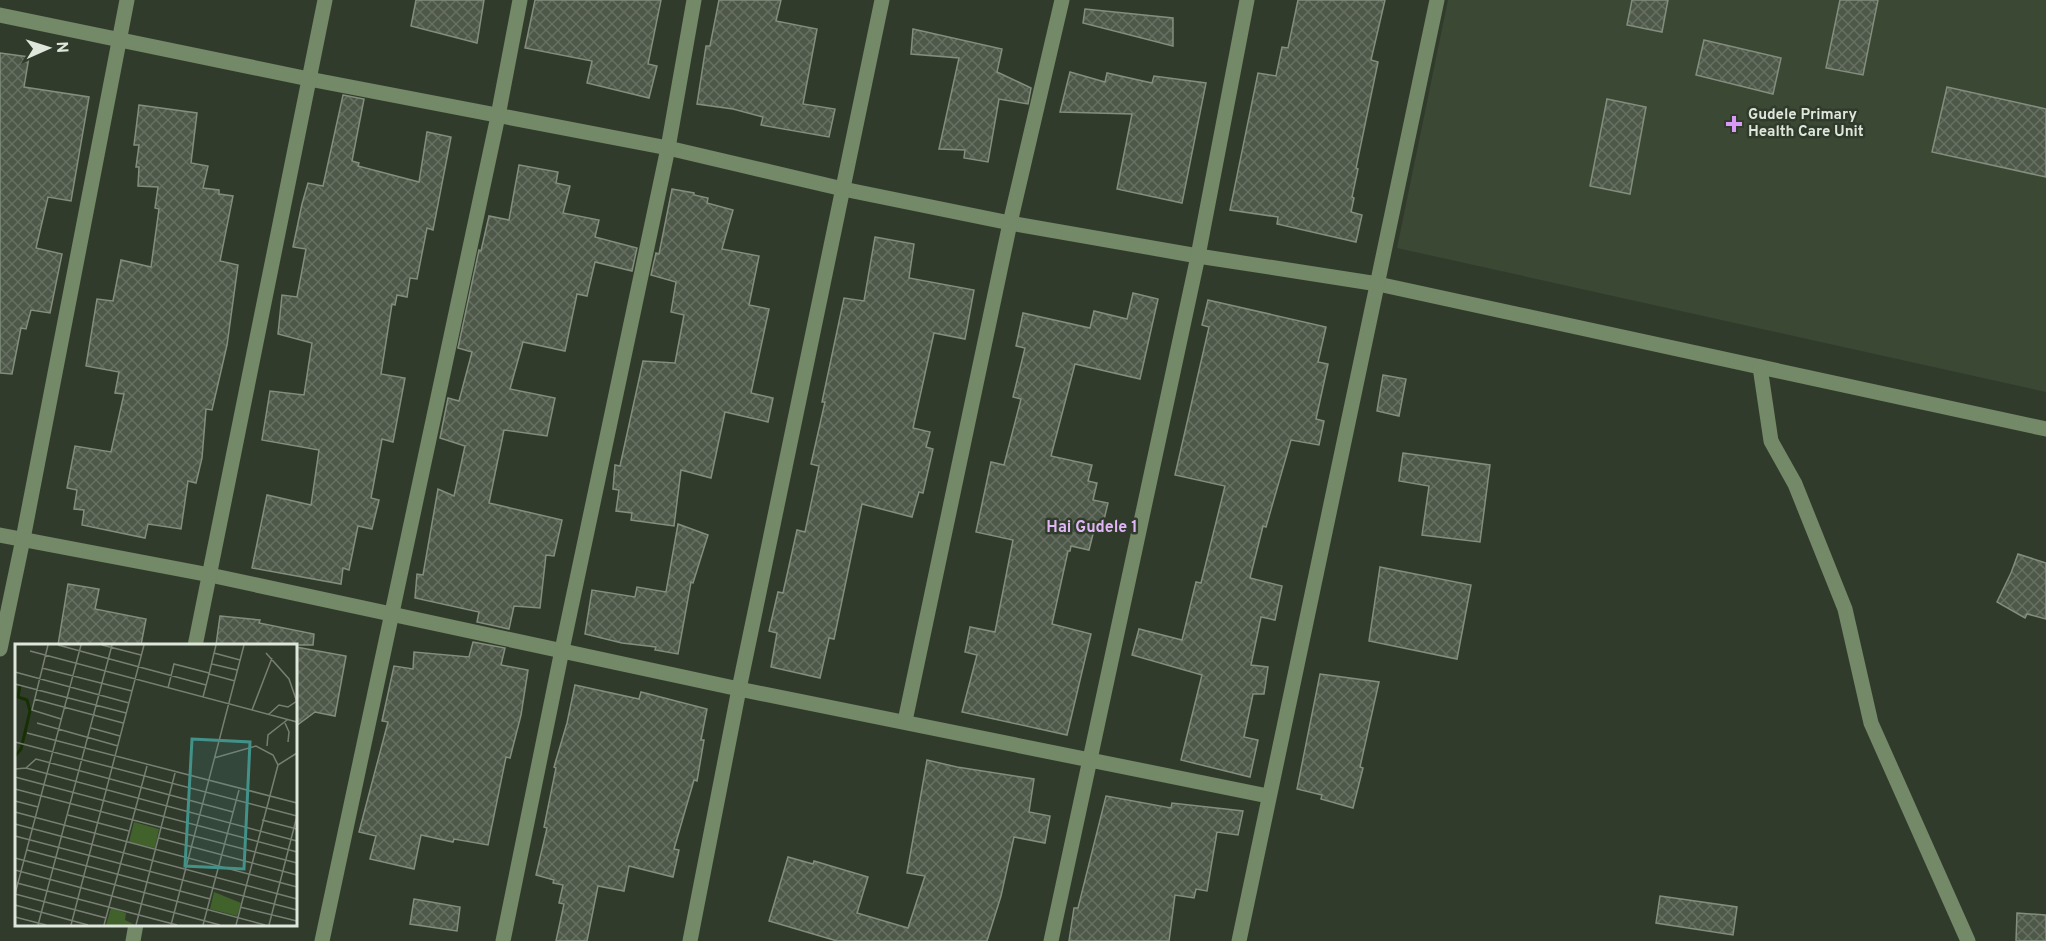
<svg xmlns="http://www.w3.org/2000/svg" width="2046" height="941" viewBox="0 0 2046 941" font-family="Overpass,sans-serif">
<style>
.built{fill:#3b4834}
.building{fill:url(#building-cross-hatch);stroke:#838e7d;stroke-width:1.5}
.lines{fill:none;stroke-linecap:round;stroke-linejoin:round}
.minor{stroke:#738967;stroke-width:15}
.poi-dot{fill:#d99af7;stroke:#313b2c;stroke-width:2}
.labels{text-anchor:middle;dominant-baseline:central;stroke-width:5;stroke-linejoin:round;paint-order:stroke}
.poi-label{font-size:15px;font-weight:bold;fill:#dfe6dc;stroke:#313b2c;text-anchor:start}
.neighbourhood-label{font-size:16px;font-weight:bold;fill:#e1b6f7;stroke:#313b2c}
.inset-river{fill:none;stroke:#162f03;stroke-width:3}
.inset-road{fill:none;stroke:#777f72;stroke-width:1.5}
.view{fill:#43928a;fill-opacity:0.15;stroke:#43928a;stroke-width:3}
.inset-edge{fill:none;stroke:#dfe6dc;stroke-width:3}
</style>
<defs>
<pattern id="building-cross-hatch" width="8" height="8" patternUnits="userSpaceOnUse" patternTransform="scale(1.5)"><rect width="8" height="8" fill="#4e5849"/><path d="M0 0l8 8M0 8l8-8" fill="none" stroke="#677063"/></pattern>
</defs>
<rect width="100%" height="100%" fill="#313b2c"/>
<path class="built" d="M1448,0H2046V392L1397,248Z"/>
<g class="building">
<path d="M416,0H484L477,43L411,26Z"/>
<path d="M535,0H661L648,64L657,66L649,98L587,83L592,61L525,48Z"/>
<path d="M719,0H781L776,21L817,29L803,104L835,109L829,137L761,125L763,117L733,109L697,104L706,46H710Z"/>
<path d="M1298,0H1385L1371,60L1378,62L1356,168L1358,169L1352,197L1354,198L1351,212L1362,215L1356,242L1277,224L1278,217L1230,210L1258,73L1276,76L1282,47L1288,48Z"/>
<path d="M1632,0H1668L1662,32L1627,25Z"/>
<path d="M1840,0H1878L1863,75L1826,68Z"/>
<path d="M1085,9L1173,18V46L1083,23Z"/>
<path d="M913,29L1002,49L997,72L1031,88L1028,104L999,99L988,162L964,158L965,150L939,149L959,58L911,54Z"/>
<path d="M1704,40L1781,58L1773,94L1696,75Z"/>
<path d="M0,53L29,57L24,87L89,97L71,201L48,197L36,248L62,254L50,313L31,310L26,329L21,328L12,374L0,373Z"/>
<path d="M1070,72L1105,82L1107,73L1152,83L1154,76L1206,83L1182,203L1117,189L1132,114L1060,112Z"/>
<path d="M1947,87L2046,109V177L1932,152Z"/>
<path d="M343,95L364,99L352,161L359,163L358,166L419,182L427,132L451,137L433,230L427,228L417,279L410,278L407,297L397,295L395,305L392,304L381,374L405,378L393,442L382,439L371,498L379,500L372,529L358,526L349,570L343,568L341,584L252,568L267,495L311,505L319,450L262,440L270,391L304,395L312,343L278,334L282,295L297,297L306,249L293,247L302,204L308,183L323,186Z"/>
<path d="M1607,99L1646,107L1630,194L1590,186Z"/>
<path d="M139,105L197,113L191,163L208,166L203,188L219,190V194L233,196L220,261L238,265L227,345L212,410L206,409L202,458L196,483L188,481L181,529L148,524L145,538L82,525L84,510L74,509L77,490L67,488L75,446L111,452L124,394L115,393L119,372L86,366L97,299L113,301L121,260L151,267L159,209L155,208L158,187L138,186L139,167H136L139,145H134Z"/>
<path d="M519,165L558,172L556,183L570,186L563,213L599,220L595,237L637,248L632,271L595,262L587,296L577,294L565,351L523,342L510,389L555,398L547,436L504,430L489,503L562,520L554,556L546,555L540,608L514,606L509,629L477,622L479,612L415,598L417,574L423,575L438,489L454,496L465,446L440,438L448,398L459,401L472,352L458,348L479,250L481,251L489,216L509,220Z"/>
<path d="M672,189L694,193V195L708,198L707,203L733,210L722,249L759,256L749,305L769,309L751,393L773,398L768,422L725,412L711,478L681,470L674,526L631,520L632,513L616,511L619,490L613,489L615,465L620,466L643,361L675,363L684,315L671,312L676,282L651,275L656,253L659,254Z"/>
<path d="M875,237L914,244L909,278L974,290L965,339L934,333L913,428L930,432L926,447L933,449L923,493L919,492L912,517L862,504L834,639L829,638L820,678L771,667L777,633L769,631L778,592L783,593L797,530L805,532L819,466L811,464L825,402H822L844,298L864,301Z"/>
<path d="M1133,293L1158,299L1140,379L1075,364L1051,456L1092,465L1088,481L1097,483L1093,500L1108,503L1101,532L1094,530L1089,550L1071,546L1070,551H1068L1052,624L1091,634L1067,735L962,712L977,655L965,652L970,627L995,632L1013,540L976,532L991,462L1004,465L1021,399L1013,397L1025,348L1016,346L1023,313L1090,328L1094,311L1127,319Z"/>
<path d="M1208,300L1326,327L1318,362L1328,364L1316,419L1324,421L1319,445L1291,440L1266,527L1263,526L1250,578L1282,586L1275,620L1261,617L1251,665L1268,667L1264,694H1253L1244,737L1258,740L1250,777L1181,760L1202,675L1132,655L1139,629L1182,640L1196,582L1201,583L1225,486L1175,475L1209,327L1202,325Z"/>
<path d="M1383,375L1406,379L1399,416L1377,411Z"/>
<path d="M1403,453L1490,465L1480,542L1422,535L1429,486L1399,481Z"/>
<path d="M678,524L708,535L693,583L691,582L678,654L655,650L656,647L622,643L585,634L592,590L635,597L637,587L666,592Z"/>
<path d="M2018,554L2046,563V619L2027,614L2025,618L1997,602L2011,573Z"/>
<path d="M1380,567L1471,585L1457,659L1369,641Z"/>
<path d="M68,584L99,589L95,609L146,619L141,645H58Z"/>
<path d="M220,616L260,620L259,623L314,634L313,645H216Z"/>
<path d="M473,642L505,648L501,665L528,670L521,715L510,758L506,757L488,845L454,839L453,842L421,835L414,869L370,859L376,836L359,832L388,722L382,721L394,666L413,669L414,652L469,657Z"/>
<path d="M296,647L346,656L335,716L315,712L296,726Z"/>
<path d="M1320,674L1379,682L1360,767L1363,768L1353,808L1321,799L1322,795L1297,789Z"/>
<path d="M575,685L639,699L641,692L707,709L701,740H704L697,781L694,780L674,849L679,850L673,877L629,866L624,891L598,886L587,941H556L564,904L559,903L563,885L553,883L554,880L536,875L547,828L544,827L556,768L554,767L567,723Z"/>
<path d="M927,760L957,767L1034,779L1029,812L1050,816L1045,843L1014,837L1001,896L987,941H837L769,921L788,857L813,864L814,861L868,877L857,913L908,928L925,876L907,873Z"/>
<path d="M1106,796L1171,808L1172,803L1243,811L1238,835L1217,832L1207,891L1196,889L1194,898L1175,895L1169,941H1069L1074,908H1078Z"/>
<path d="M1660,896L1737,907L1733,935L1656,923Z"/>
<path d="M414,899L460,907L457,931L410,924Z"/>
<path d="M2017,913L2046,915V941H2016Z"/>
</g>
<g class="lines">
<g class="minor">
<path d="M0,15L309,79L668,148L843,189L1010,223L1198,256L1378,284L2046,429"/>
<path d="M1760,367L1771,441L1795,484L1845,609L1871,723L1968,941"/>
<path d="M0,535L210,575L739,689L1268,796"/>
<path d="M195,646L325,0"/>
<path d="M0,649L23,539L127,0"/>
<path d="M905,721L1010,223L1062,0"/>
<path d="M133,941L136,924"/>
<path d="M322,941L498,116L520,0"/>
<path d="M503,941L562,650L668,148L694,0"/>
<path d="M690,941L739,689L882,0"/>
<path d="M1051,941L1198,256L1247,0"/>
<path d="M1239,941L1437,0"/>
</g>
</g>
<path class="poi-dot" d="M1731 115h6v6h6v6h-6v6h-6v-6h-6v-6h6z"/>
<g class="labels">
<g class="poi-label">
<text x="1748" y="115">Gudele Primary<tspan x="1748" dy="17">Health Care Unit</tspan></text>
</g>
<g class="neighbourhood-label">
<text x="1092" y="528">Hai Gudele 1</text>
</g>
</g>
<g transform="translate(15 644)">
<rect width="282" height="282" fill="#313b2c"/>
<path d="M119,178L144,185L140,204L114,198ZM199,248L226,259L222,272L195,265ZM96,264L111,269L110,276L120,281H91Z" fill="#41632b"/>
<path class="inset-river" d="M0,112L6,105L15,67L12,56L3,53L5,42"/>
<path class="inset-road" d="M33,1L17,66L46,75M43,1L191,41M66,1L0,250L91,274M87,1L126,11M201,1L194,30L220,37M15,7L282,78M199,9L225,16M251,9L274,35L282,58M197,20L222,26M27,24L117,47M0,28L114,59M0,40L111,69M153,44L159,20L194,29M188,53L194,30M19,55L108,79M237,66L257,14M253,71L264,61L273,63L282,57M22,79L103,102M270,79L274,88L273,98M76,84L105,92M12,89L282,159M0,98L282,172M252,102L253,91L272,76M199,114L241,102L258,111L263,121L221,281M263,121L282,109M11,124L21,115L218,168M0,125L11,124L282,197M0,133L282,208M0,145L282,219M0,157L23,163M0,168L282,243M53,171L114,187M247,176L282,185M0,180L282,255M0,192L282,266M144,194L282,231M12,206L195,255M0,214L250,281M0,226L205,281M2,239L162,281M0,261L73,281M225,263L282,277M0,273L31,281M23,281L97,1M56,281L129,1M89,281L132,122M121,281L160,129M156,281L229,1M188,281L224,146M254,281L282,172"/>
<path class="view" d="M177,95L235,98L229,225L170,222Z"/>
<rect width="282" height="282" class="inset-edge"/>
</g>
<g transform="translate(48 48) rotate(87)" stroke="#313b2c" stroke-width="4.5" paint-order="stroke">
<path d="M0-4.5L10 22L0 15L-10 22Z" fill="#dfe6dc"/>
<text y="-9" font-size="16" font-weight="bold" text-anchor="middle" fill="#dfe6dc">N</text>
</g>
</svg>
